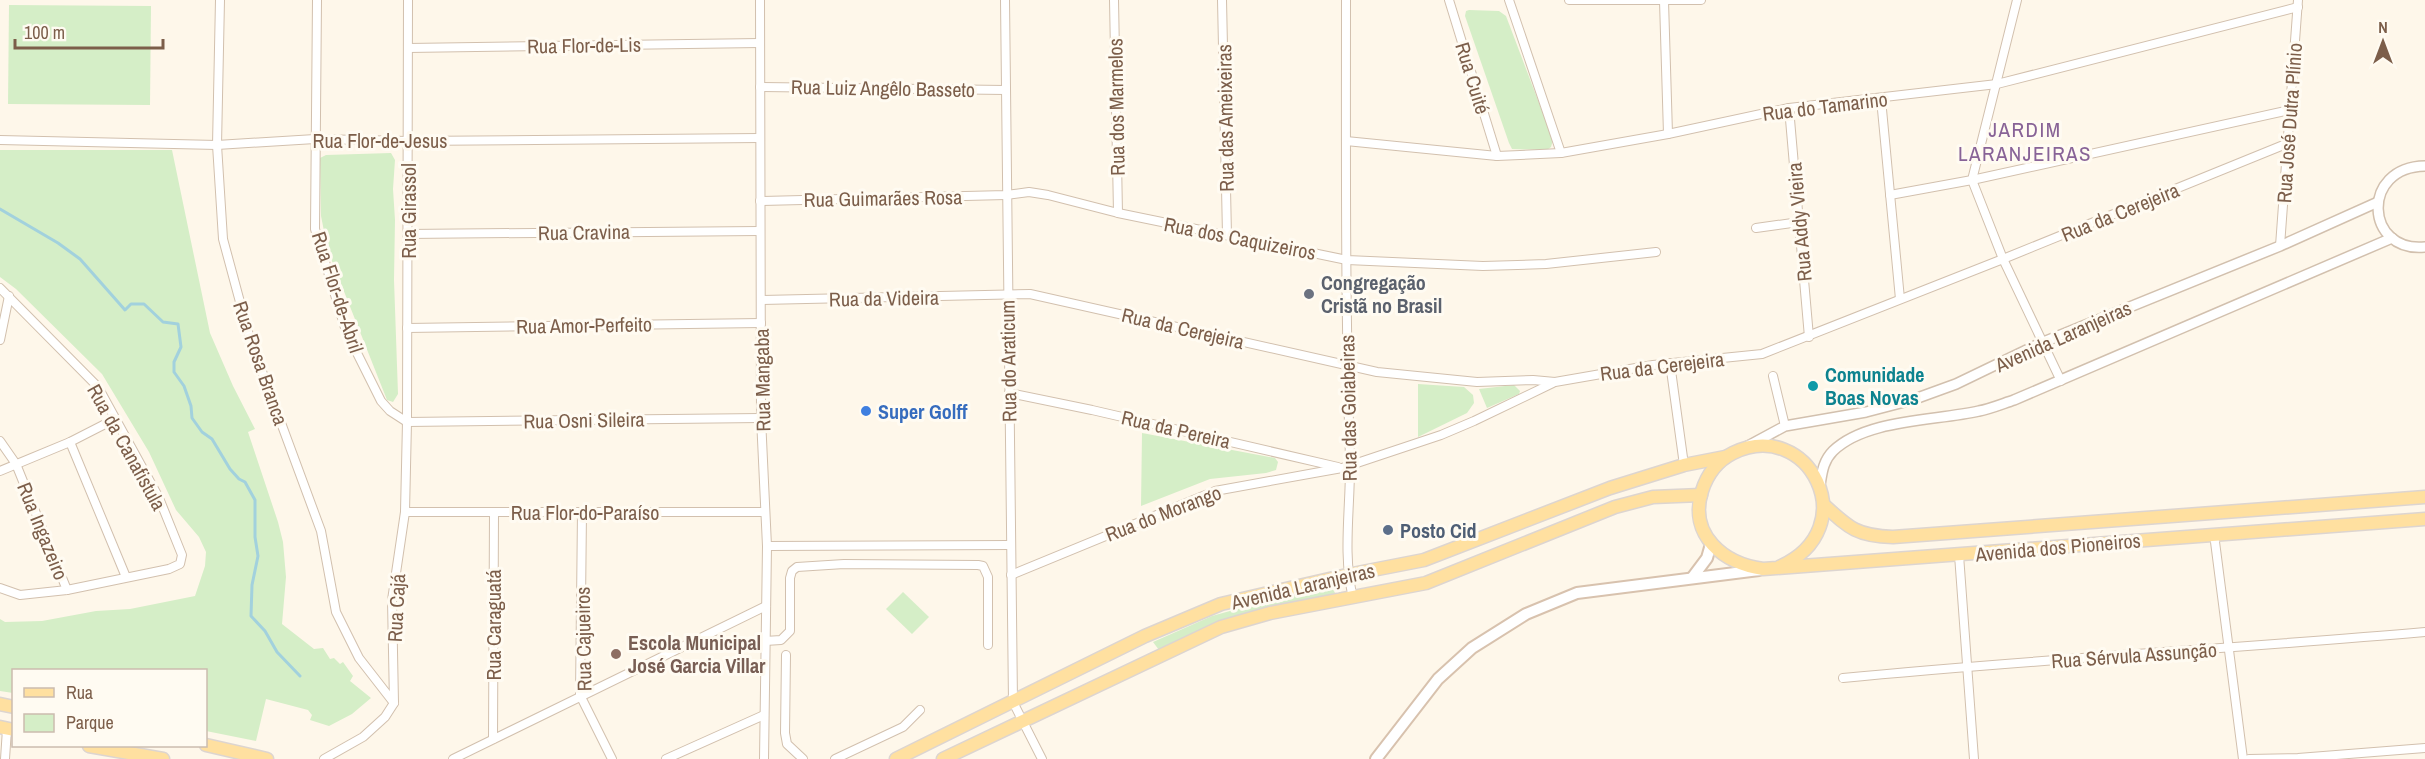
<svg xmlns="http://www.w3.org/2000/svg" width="2425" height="759" viewBox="0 0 2425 759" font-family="'Archivo Narrow',sans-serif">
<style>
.green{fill:#d5eec7}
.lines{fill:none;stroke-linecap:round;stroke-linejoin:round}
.stream{stroke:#a2d1dd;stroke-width:3}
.minor-casing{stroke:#d2c0ae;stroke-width:10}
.tertiary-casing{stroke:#d2c0ae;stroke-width:12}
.secondary-casing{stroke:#d8c2ae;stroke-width:14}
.primary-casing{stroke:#ddd5d0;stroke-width:15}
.minor{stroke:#fff;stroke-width:8}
.tertiary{stroke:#fff;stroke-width:9}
.secondary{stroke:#fff;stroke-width:10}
.primary{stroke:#ffe0a0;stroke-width:12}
.worship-dot{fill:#6b7280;stroke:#fffbf2;stroke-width:2}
.culture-dot{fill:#0f9aa8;stroke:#fffbf2;stroke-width:2}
.shop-dot{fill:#3f7fe0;stroke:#fffbf2;stroke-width:2}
.service-dot{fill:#5c6f8a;stroke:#fffbf2;stroke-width:2}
.education-dot{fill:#8d6e63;stroke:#fffbf2;stroke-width:2}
.labels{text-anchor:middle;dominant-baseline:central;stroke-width:6;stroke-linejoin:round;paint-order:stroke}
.street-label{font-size:20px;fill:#7c5e4a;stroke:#fffbf2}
.worship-label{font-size:20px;font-weight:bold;fill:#5b616d;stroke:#fffbf2;text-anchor:start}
.culture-label{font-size:20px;font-weight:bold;fill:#0d838f;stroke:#fffbf2;text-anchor:start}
.shop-label{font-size:20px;font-weight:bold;fill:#366cbe;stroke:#fffbf2;text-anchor:start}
.service-label{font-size:20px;font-weight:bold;fill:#4e5e75;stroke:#fffbf2;text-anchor:start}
.education-label{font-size:20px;font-weight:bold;fill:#785e54;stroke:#fffbf2;text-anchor:start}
.neighbourhood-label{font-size:21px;letter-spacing:1.5px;fill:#886397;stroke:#fffbf2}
</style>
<rect width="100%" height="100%" fill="#fef7ea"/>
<g class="green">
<path d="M9,5L151,6L150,105L8,104Z"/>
<path d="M1469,10L1499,11L1506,16L1553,140L1551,147L1547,150L1512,149L1509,143L1465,16L1466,11Z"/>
<path d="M0,150H172L210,333L233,386L255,429L248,432L278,522L283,542L286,577L282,624L314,649L323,648L330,659L334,658L340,664L343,662L353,676L350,681L371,698L352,714L329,726L310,720L312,715L308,710L266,699L256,741L206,731V670H14L13,693L0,691V619L5,622L42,621L96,611L130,609L195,596L205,566L206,552L199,537L176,510L149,452L102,374L16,289L0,277Z"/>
<path d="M391,153L395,160L393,189L395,220L394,280L398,394L393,402L387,400L328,251L321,216L320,158L326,155Z"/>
<path d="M1418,384L1464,387L1473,395L1474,403L1467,413L1418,437Z"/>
<path d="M1514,385L1520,391L1519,394L1487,408L1479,389Z"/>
<path d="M1142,433L1275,458L1278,462L1276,470L1266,473L1210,479L1141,506Z"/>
<path d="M1332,588L1337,596L1236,617L1159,650L1153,642L1212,616L1280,597Z"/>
<path d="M903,592L929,617L912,634L886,609Z"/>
</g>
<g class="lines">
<path class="stream" d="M0,209L58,243L80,259L125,310L131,304H144L163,322L178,324L181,347L174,362V372L184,386L191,406L192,418L202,432L212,439L230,469L239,479L245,482L255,500V537L258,556L252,585L251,616L265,631L277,652L300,676"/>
<g class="minor-casing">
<g id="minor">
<path d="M220,0L217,145L223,239L250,339L321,531L336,612L359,658L394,703"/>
<path d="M317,0L315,229L346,331L381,401L390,411L407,422"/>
<path d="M760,0L761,418L767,546L764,759"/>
<path d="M1005,0L1013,702L1042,759"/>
<path d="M1114,0L1118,213"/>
<path d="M1222,0L1227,235"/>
<path d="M1346,0C1346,153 1345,306 1350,458C1351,505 1342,553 1353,598"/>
<path d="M1449,0L1497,156"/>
<path d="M1509,0L1561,153"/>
<path d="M1569,0H1701"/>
<path d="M2017,0L1972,180L2003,259L2061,381"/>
<path d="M1664,1L1668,134"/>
<path d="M408,48L760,43"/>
<path d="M760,87L1006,90"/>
<path d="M1881,99L1900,299"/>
<path d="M1789,108L1809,337"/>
<path d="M0,140L217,145L315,139L408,141L760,138"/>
<path d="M1346,141L1497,156L1561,153L1668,134L1789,108L1997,84L2298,7"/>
<path d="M1890,195L1972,180L2290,110"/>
<path d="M760,201L1006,195L1029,192L1048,195L1118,213L1347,260L1483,266L1546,264L1656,252"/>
<path d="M1756,228L1799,222"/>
<path d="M407,234L760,231"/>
<path d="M2280,246L2298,0"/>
<path d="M0,288L98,387L159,498L182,555L180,564L169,569L67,590L20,595L0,588"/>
<path d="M761,300L1030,294L1377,372L1477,382L1533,380L1555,382L1653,365L1762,354L2003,259L2286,144"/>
<path d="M407,328L761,323"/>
<path d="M0,340L9,296"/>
<path d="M1670,363L1684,465"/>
<path d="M1773,376L1785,426"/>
<path d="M1009,393L1092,410L1338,467"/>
<path d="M407,422L761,418"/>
<path d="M0,441L16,464L67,590"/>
<path d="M70,442L126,577"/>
<path d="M0,471L70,442L115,419"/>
<path d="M405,512H765"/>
<path d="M582,512L580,695L612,759"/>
<path d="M2214,534L2243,759"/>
<path d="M767,546L1011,545"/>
<path d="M1959,555L1974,759"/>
<path d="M1011,575L1215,491L1342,468L1441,435L1474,421L1553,383"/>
<path d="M765,641L781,640L790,631V578L792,571L797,567L844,564L978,565L983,566L988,577V645"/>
<path d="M786,655L785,733L787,744L803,759"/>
<path d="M1843,678C2036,659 2231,649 2425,632"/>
<path d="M493,739L494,512"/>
<path d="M5,759L7,729"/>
<path d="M324,759L363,737L385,717L394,703L392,600L405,512L407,422L408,0"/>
<path d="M453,759L766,606"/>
<path d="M666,759L764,715"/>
<path d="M835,759L903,727L920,710"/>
<path d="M2249,759L2298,758L2425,748"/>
</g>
</g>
<g class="tertiary-casing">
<g id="tertiary">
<path d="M2425,166C2360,167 2365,253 2425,247"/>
<path d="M1748,446L1785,426L1866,412L1912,400L1956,384L2041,343L2280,246L2378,202"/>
<path d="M1820,485C1822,473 1823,461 1833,451C1866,419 1935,421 1979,411C1990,409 2002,404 2014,400L2392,238"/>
</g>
</g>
<g class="secondary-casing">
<g id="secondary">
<path d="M1692,578L1707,558L1711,544"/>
<path d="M1376,759L1438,679L1472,648L1526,614L1577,593L1759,570"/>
</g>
</g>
<g class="primary-casing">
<g id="primary">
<path d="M1824,505C1849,528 1857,536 1893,537L2425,497"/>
<path d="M1779,567C1867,528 1808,416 1733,453C1717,461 1707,475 1702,491C1688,535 1724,564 1763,569L2425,519"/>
<path d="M0,704L14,707"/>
<path d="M0,727L14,730"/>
<path d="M206,745L267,759"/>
<path d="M89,746L163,759"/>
<path d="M896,759L1145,636L1221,604L1347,575L1424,560L1610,488L1684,465L1725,457"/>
<path d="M943,759L1221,627L1270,613L1426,583L1615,507L1653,497L1701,495"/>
</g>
</g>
<use href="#minor" class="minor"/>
<use href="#tertiary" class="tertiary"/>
<use href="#secondary" class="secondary"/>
<use href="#primary" class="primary"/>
</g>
<circle class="worship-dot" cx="1309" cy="294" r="6"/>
<circle class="culture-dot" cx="1813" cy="386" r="6"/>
<circle class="shop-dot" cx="866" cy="411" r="6"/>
<circle class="service-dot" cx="1388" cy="530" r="6"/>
<circle class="education-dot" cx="616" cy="654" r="6"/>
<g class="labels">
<g class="street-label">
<text transform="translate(584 45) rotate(-1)">Rua Flor-de-Lis</text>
<text transform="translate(1473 78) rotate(73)">Rua Cuité</text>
<text transform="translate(883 88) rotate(1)">Rua Luiz Angêlo Basseto</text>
<text transform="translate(1825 106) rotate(-7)">Rua do Tamarino</text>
<text transform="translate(1116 107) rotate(-91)">Rua dos Marmelos</text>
<text transform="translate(1225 118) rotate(-91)">Rua das Ameixeiras</text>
<text transform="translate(2289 123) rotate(-86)">Rua José Dutra Plínio</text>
<text x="380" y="140">Rua Flor-de-Jesus</text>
<text transform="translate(883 198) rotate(-1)">Rua Guimarães Rosa</text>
<text transform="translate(408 211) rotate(-90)">Rua Girassol</text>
<text transform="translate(2120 212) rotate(-22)">Rua da Cerejeira</text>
<text transform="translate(1799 222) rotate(-95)">Rua Addy Vieira</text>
<text transform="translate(584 232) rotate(-1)">Rua Cravina</text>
<text transform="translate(1240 238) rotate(11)">Rua dos Caquizeiros</text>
<text transform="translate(338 292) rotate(72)">Rua Flor-de-Abril</text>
<text transform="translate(884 298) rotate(-1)">Rua da Videira</text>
<text transform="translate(584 325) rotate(-1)">Rua Amor-Perfeito</text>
<text transform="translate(1183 328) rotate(13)">Rua da Cerejeira</text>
<text transform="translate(2063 336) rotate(-24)">Avenida Laranjeiras</text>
<text transform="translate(1008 361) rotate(-91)">Rua do Araticum</text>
<text transform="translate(261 363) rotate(71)">Rua Rosa Branca</text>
<text transform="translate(1662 366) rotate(-7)">Rua da Cerejeira</text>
<text transform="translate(762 380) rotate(-91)">Rua Mangaba</text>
<text transform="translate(1348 408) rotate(-91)">Rua das Goiabeiras</text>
<text transform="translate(584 420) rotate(-1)">Rua Osni Sileira</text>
<text transform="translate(1176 429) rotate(13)">Rua da Pereira</text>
<text transform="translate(127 447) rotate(61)">Rua da Canafistula</text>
<text x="585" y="512">Rua Flor-do-Paraíso</text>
<text transform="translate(1163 513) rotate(-21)">Rua do Morango</text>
<text transform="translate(43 531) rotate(68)">Rua Ingazeiro</text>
<text transform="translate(2058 547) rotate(-5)">Avenida dos Pioneiros</text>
<text transform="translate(1303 586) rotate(-13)">Avenida Laranjeiras</text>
<text transform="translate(396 608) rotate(-87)">Rua Cajá</text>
<text transform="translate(493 625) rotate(-90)">Rua Caraguatá</text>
<text transform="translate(583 639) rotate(-91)">Rua Cajueiros</text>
<text transform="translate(2134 655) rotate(-4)">Rua Sérvula Assunção</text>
</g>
<g class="worship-label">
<text x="1321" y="282">Congregação<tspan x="1321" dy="23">Cristã no Brasil</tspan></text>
</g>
<g class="culture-label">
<text x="1825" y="374">Comunidade<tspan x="1825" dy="23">Boas Novas</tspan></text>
</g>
<g class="shop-label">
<text x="878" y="411">Super Golff</text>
</g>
<g class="service-label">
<text x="1400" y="530">Posto Cid</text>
</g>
<g class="education-label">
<text x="628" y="642">Escola Municipal<tspan x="628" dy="23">José Garcia Villar</tspan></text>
</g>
<g class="neighbourhood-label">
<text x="2025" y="129">JARDIM<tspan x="2025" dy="24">LARANJEIRAS</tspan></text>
</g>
</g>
<rect x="12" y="669" width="195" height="78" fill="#fffbf2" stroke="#cbbcaf" stroke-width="1.5"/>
<rect x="24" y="688" width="30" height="9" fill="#ffe0a0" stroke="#cbbcaf" stroke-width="1.5"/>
<text x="66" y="699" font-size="18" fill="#7c5e4a">Rua</text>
<rect x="24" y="714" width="30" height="18" fill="#d5eec7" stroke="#cbbcaf" stroke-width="1.5"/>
<text x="66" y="729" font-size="18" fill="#7c5e4a">Parque</text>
<g transform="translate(2383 42)" stroke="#fffbf2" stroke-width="4.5" paint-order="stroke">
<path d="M0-4.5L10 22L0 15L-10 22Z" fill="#7c5e4a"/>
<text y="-9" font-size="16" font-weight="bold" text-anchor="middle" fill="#7c5e4a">N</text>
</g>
<path d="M15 39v9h148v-9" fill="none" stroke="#7c5e4a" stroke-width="3"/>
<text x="24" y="39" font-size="18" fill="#7c5e4a" stroke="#fffbf2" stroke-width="4.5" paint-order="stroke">100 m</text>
</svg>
